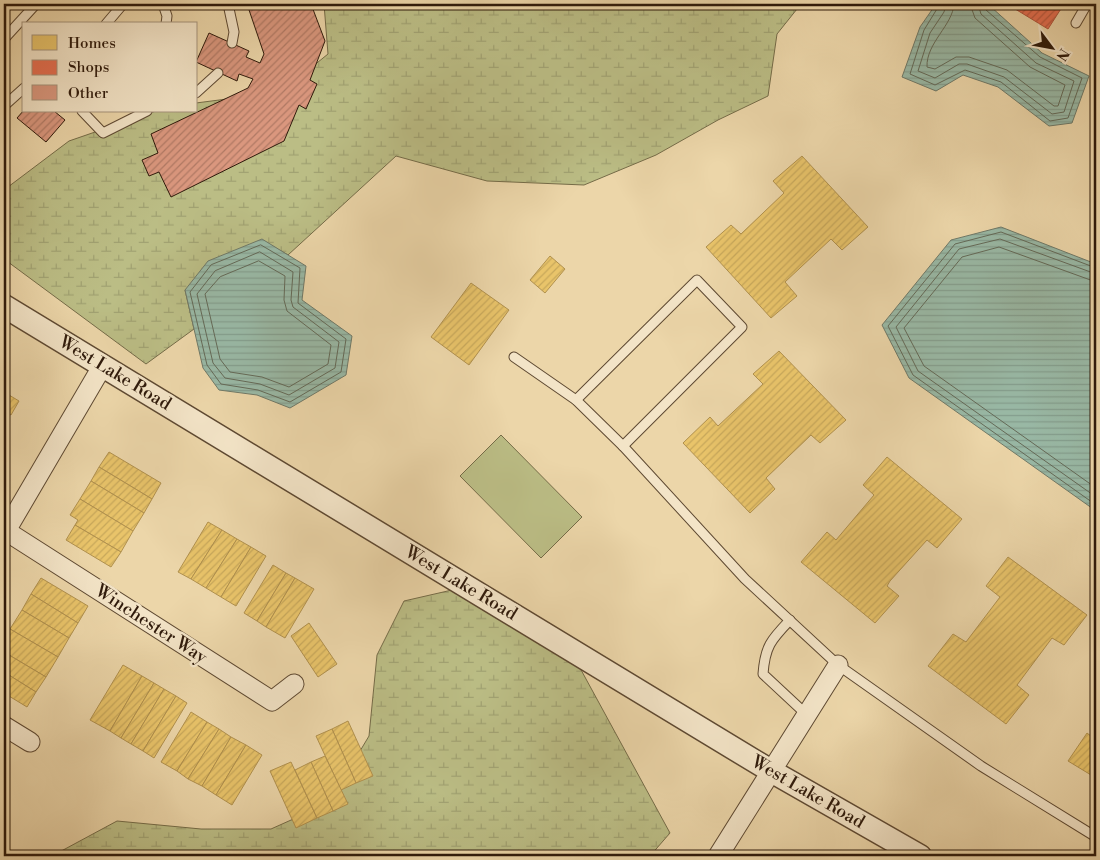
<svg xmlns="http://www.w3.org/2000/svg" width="1100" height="860" viewBox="0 0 1100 860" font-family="'Libre Bodoni',serif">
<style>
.wetland{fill:url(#wetland-marsh);stroke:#756c48}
.park{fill:#bbbd85;stroke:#756c48}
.water{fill:url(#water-rules);stroke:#6f7968}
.homes{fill:url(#homes-hatch);stroke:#b1914e}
.shops{fill:url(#shops-hatch);stroke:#b0563c}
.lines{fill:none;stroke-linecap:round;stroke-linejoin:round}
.shore{stroke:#646a58;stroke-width:1}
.building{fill:url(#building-hatch);stroke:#2f1a0b}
.service-casing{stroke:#5e4932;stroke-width:11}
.minor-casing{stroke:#5e4932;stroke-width:21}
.tertiary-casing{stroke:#5e4932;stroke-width:25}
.service{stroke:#f3e4c7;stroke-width:9}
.minor{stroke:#f3e4c7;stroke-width:19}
.tertiary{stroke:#f3e4c7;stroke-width:22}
.labels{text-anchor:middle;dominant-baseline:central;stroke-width:5;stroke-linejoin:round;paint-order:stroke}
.street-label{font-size:18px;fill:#2f1a0b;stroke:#f3e4c7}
</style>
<defs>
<pattern id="wetland-marsh" width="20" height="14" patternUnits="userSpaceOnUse" patternTransform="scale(1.25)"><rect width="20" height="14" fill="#bbbd85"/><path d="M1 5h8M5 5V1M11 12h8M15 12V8" fill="none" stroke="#a1a272"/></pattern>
<pattern id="water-rules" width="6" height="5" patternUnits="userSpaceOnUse" patternTransform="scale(1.25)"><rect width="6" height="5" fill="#99b9a6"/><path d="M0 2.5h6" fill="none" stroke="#849e8e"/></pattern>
<pattern id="homes-hatch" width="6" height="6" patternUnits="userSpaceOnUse" patternTransform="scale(1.25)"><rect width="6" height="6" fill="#e9c46a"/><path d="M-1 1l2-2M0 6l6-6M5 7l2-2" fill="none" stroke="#c8a85b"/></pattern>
<pattern id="shops-hatch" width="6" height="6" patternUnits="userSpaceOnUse" patternTransform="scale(1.25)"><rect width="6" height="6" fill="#e76f51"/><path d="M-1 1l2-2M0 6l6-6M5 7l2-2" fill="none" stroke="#bc5a41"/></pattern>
<pattern id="building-hatch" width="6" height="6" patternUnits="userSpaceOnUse" patternTransform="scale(1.25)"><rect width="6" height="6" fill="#da977e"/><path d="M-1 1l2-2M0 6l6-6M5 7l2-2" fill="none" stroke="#b17a65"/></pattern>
</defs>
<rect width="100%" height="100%" fill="#ecd6a9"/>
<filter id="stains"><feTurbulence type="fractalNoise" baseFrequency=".004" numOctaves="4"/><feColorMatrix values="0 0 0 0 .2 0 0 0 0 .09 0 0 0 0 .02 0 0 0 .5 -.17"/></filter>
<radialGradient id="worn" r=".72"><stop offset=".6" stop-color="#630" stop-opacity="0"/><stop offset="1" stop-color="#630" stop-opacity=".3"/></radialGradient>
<g class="wetland">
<path d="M324,4H801L777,34L768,96L718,120L656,155L584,185L487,181L396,156L288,255L262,240L185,290L194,329L146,364L4,259V190L69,141L156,111H196V103L281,92L328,54Z"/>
<path d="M452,590L580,668L670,833L650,856H52L117,821L201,829H271L329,803L369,736L377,655L404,601Z"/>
</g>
<path class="park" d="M501,435L582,517L541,558L460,476Z"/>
<g class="water">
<path d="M936,4H982L990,6L1042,53L1089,76L1072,123L1049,126L998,87L963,75L936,91L902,77L920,27Z"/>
<path d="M1001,227L1096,264V511L909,378L882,325L951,240Z"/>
<path d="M262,239L306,266L302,300L352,336L346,375L290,408L257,395L219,390L203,368L185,290L208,261Z"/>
</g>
<g class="homes">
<path d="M802,156L868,227L842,250L831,239L785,282L797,296L771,318L706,247L731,225L741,234L784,193L773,181Z"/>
<path d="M550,256L565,269L545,293L530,280Z"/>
<path d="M471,283L509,310L469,365L431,337Z"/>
<path d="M779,351L846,420L820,443L811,435L766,478L775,489L750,513L683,443L710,417L718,426L763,384L753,374Z"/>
<path d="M4,392L19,401L11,415L4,411Z"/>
<path d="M109,452L161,483L152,499L99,467Z"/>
<path d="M887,457L962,519L937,548L927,540L890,581L887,586L899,596L875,623L801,562L827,532L836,540L874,495L863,485Z"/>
<path d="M99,467L152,499L144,513L91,481Z"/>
<path d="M91,481L144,513L133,531L80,499Z"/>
<path d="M80,499L133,531L121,552L75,525L78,520L70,515Z"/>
<path d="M208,522L222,530L191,579L178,572Z"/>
<path d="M75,525L121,552L111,567L66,540Z"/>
<path d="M222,530L237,539L206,588L191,579Z"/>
<path d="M237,539L251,547L221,597L206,588Z"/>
<path d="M251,547L266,556L236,606L221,597Z"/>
<path d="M1008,557L1087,615L1064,645L1052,638L1017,685L1029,695L1006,724L928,666L953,634L966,642L1000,597L986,586Z"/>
<path d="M273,565L286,573L257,621L244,613Z"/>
<path d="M286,573L295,578L266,627L257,621Z"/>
<path d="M41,578L88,606L78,623L31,594Z"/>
<path d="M295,578L314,589L285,638L266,627Z"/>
<path d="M31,594L78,623L69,638L22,610Z"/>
<path d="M22,610L69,638L58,657L10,629Z"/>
<path d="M309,623L337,664L318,677L291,636Z"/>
<path d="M10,629L58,657L46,677L4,652V640Z"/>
<path d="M4,652L46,677L36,692L4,672Z"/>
<path d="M123,665L142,676L110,731L90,720Z"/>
<path d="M4,672L36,692L27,707L4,693Z"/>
<path d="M142,676L154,683L121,738L110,731Z"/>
<path d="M154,683L164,689L131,744L121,738Z"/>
<path d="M164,689L176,696L143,751L131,744Z"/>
<path d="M176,696L187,703L154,758L143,751Z"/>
<path d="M191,712L207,722L177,771L161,762Z"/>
<path d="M348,721L373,776L356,783L332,729Z"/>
<path d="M207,722L219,729L188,779L177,771Z"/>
<path d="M219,729L231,737L202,786L188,779Z"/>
<path d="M332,729L356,783L341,790L316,736Z"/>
<path d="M1087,733L1096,740V778L1068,761Z"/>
<path d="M231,737L246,745L216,795L202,786Z"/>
<path d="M246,745L262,755L232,805L216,795Z"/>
<path d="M325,756L348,804L333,811L311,762Z"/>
<path d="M291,762L317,818L296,828L270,771Z"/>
<path d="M311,762L333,811L317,818L295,770Z"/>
</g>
<path class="shops" d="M1007,4H1064L1048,29Z"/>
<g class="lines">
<g class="shore">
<path d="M940,4L924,30L910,74L935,85L965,70L1001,82L1050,121L1068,118L1082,78L1040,57L986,10L984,4"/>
<path d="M946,4L944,12L930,33L918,71L935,78L959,64H967L1004,77L1052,114L1064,112L1074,81L1036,63L981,14L978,4"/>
<path d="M954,4C953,25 926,43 927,67L935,69L956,57H969L1007,70L1054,106H1058L1065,85L1030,67L975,18L970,4"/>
<path d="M261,245L300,268L298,303L346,339L341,372L290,402L258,390L221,384L207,365L190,292L211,265Z"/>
<path d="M260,252L293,272L291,300L293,307L339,342L335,368L289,395L260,384L225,378L213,363L197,294L215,271Z"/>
<path d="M259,261L285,276L284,300L287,311L331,345L328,364L289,387L262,377L230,372L220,359L205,294L220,277Z"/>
<path d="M1096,268L1001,232L955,244L888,326L913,375L1096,505"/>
<path d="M1096,274L1000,239L959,249L896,327L918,371L1096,497"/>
<path d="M1096,282L999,247L962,257L904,328L924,366L1096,488"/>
</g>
</g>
<g class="building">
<path d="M247,4H311L325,41L310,80L317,84L306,109L299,105L284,141L171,197L159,172L149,176L142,160L158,153L151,134L248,88L253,79L239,74L237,81L196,62L209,33L249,51L246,57L260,63L264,54Z"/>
<path d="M24,110L54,111L65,120L46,142L17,118Z"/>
</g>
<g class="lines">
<g class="service-casing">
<g id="service">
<path d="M163,4L167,16L166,24"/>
<path d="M228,4L234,32L232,43"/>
<path d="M1076,23L1087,4"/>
<path d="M106,24L123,4"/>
<path d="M4,39L36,4"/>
<path d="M196,93L218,73"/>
<path d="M4,106L24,88"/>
<path d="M82,111L103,133L147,111"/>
<path d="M514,357L576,400L623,446L745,579L838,665L981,766L1096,837"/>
<path d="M576,400L697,280L742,327L623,446"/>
<path d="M790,620C771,640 765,646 763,674L807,715"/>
</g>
</g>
<g class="minor-casing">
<g id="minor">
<path d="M6,531L272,701L294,684"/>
<path d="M4,534L103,365"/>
<path d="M4,726L30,742"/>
<path d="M718,856L838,665"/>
</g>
</g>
<g class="tertiary-casing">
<path id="tertiary" d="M4,306L771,771L920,856"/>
</g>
<use href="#service" class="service"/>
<use href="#minor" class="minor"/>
<use href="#tertiary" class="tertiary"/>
</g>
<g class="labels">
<g class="street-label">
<text transform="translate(115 373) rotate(31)">West Lake Road</text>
<text transform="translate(461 583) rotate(31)">West Lake Road</text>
<text transform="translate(151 624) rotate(33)">Winchester Way</text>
<text transform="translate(808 792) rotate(30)">West Lake Road</text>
</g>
</g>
<rect width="1100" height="860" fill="none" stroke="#ecd6a9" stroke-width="20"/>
<rect x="5" y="5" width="1090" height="850" fill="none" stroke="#2f1a0b" stroke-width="2.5"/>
<rect x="10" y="10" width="1080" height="840" fill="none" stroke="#2f1a0b"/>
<rect x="22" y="22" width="175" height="90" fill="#f3e4c7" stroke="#a5937c"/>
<rect x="32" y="35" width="25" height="15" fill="#e9c46a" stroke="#a5937c"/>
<text x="68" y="48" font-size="15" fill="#2f1a0b">Homes</text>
<rect x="32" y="60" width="25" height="15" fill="#e76f51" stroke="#a5937c"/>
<text x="68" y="72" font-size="15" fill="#2f1a0b">Shops</text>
<rect x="32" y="85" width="25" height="15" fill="#da977e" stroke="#a5937c"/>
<text x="68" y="98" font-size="15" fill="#2f1a0b">Other</text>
<g transform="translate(1052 48) rotate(122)" stroke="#f3e4c7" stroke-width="4" paint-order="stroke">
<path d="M0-4L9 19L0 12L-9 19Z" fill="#2f1a0b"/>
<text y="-8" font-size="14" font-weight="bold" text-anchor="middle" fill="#2f1a0b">N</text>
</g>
<rect width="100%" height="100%" filter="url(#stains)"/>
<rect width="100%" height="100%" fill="url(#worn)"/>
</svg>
